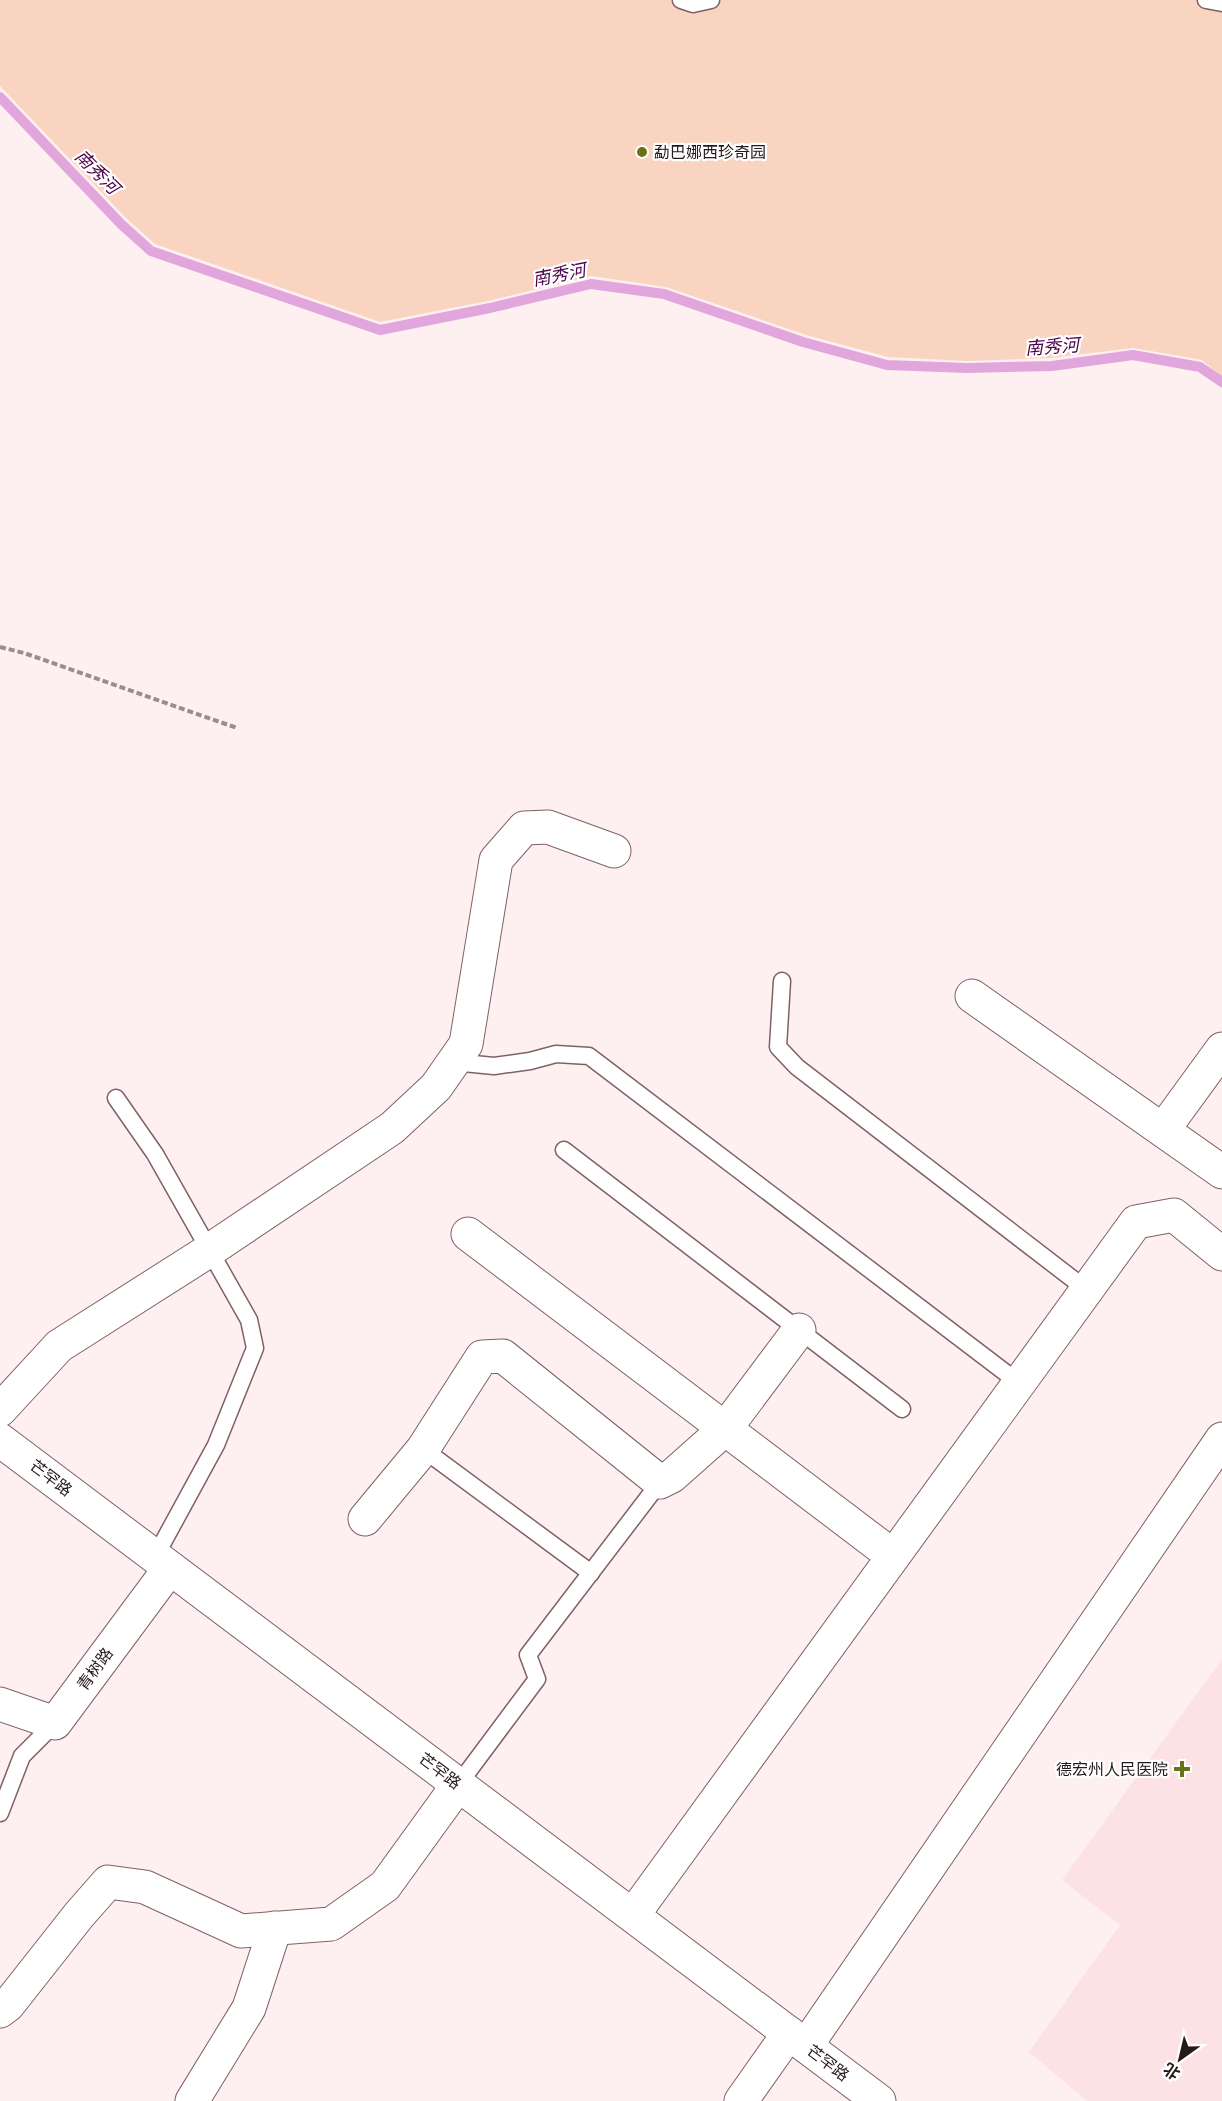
<svg xmlns="http://www.w3.org/2000/svg" width="1222" height="2101" viewBox="0 0 1222 2101" font-family="Helvetica,'Noto Sans SC',sans-serif">
<style>
.built{fill:#fde2e5}
.green{fill:#f9d4c0}
.lines{fill:none;stroke-linecap:round;stroke-linejoin:round}
.stream{stroke:#e1a6dc;stroke-width:10}
.service-casing{stroke:#7f6164;stroke-width:19}
.minor-casing{stroke:#7f6164;stroke-width:35}
.tertiary-casing{stroke:#7f6164;stroke-width:35}
.path{stroke:#9a8d8e;stroke-width:4;stroke-dasharray:6 3;stroke-linecap:butt}
.service{stroke:#fff;stroke-width:16}
.minor{stroke:#fff;stroke-width:33}
.tertiary{stroke:#fff;stroke-width:33}
.poi-dot{fill:#6b7117;stroke:#fff;stroke-width:2}
.labels{text-anchor:middle;dominant-baseline:central;stroke-width:4.5;stroke-linejoin:round;paint-order:stroke}
.poi-label{font-size:16px;fill:#25191b;stroke:#fff;text-anchor:start}
.street-label{font-size:16px;fill:#25191b;stroke:#fff}
.water-label{font-size:18px;font-style:italic;fill:#4d054b;stroke:#fff}
</style>
<rect width="100%" height="100%" fill="#fef0f1"/>
<path class="built" d="M1222,1659V2101H1087L1029,2052L1120,1925L1062,1880Z"/>
<path class="green" d="M0,0H1222V377L1202,360L1133,348L1051,358L967,361L888,357L806,335L666,287L591,276L488,301L380,322L155,244L126,218L0,86Z"/>
<g class="lines">
<path class="stream" d="M0,97L121,224L151,251L380,330L490,308L591,284L664,294L803,342L887,365L967,368L1052,366L1133,355L1200,367L1222,382"/>
<g class="service-casing">
<g id="service">
<path d="M681,0L693,4L711,0"/>
<path d="M1206,0L1222,3"/>
<path d="M782,981L778,1047L797,1067L1087,1290"/>
<path d="M453,1062L494,1066L530,1061L556,1054L589,1056L1019,1383"/>
<path d="M116,1098L155,1154L249,1320L255,1348L216,1445L155,1557"/>
<path d="M564,1150L902,1409"/>
<path d="M423,1449L591,1573"/>
<path d="M458,1785L537,1679L528,1655L660,1482"/>
<path d="M0,1813L22,1756L55,1723"/>
</g>
</g>
<g class="minor-casing">
<g id="minor">
<path d="M972,996L1222,1172"/>
<path d="M1163,1130L1222,1049"/>
<path d="M468,1234L893,1556"/>
<path d="M0,1410L59,1346L210,1250L392,1128L436,1087L466,1044L496,860L524,828L548,827L614,851"/>
<path d="M365,1519L423,1449L482,1357L503,1356L660,1482L672,1476L725,1429L799,1330"/>
<path d="M0,1704L55,1723L170,1568"/>
<path d="M633,1915L1136,1222L1174,1215L1222,1254"/>
<path d="M0,2011L8,2005L79,1915L108,1882L145,1887L241,1931L331,1924L385,1886L458,1785"/>
<path d="M806,2046L1222,1439"/>
<path d="M192,2101L249,2008L275,1928"/>
<path d="M741,2101L789,2033"/>
</g>
</g>
<g class="tertiary-casing">
<path id="tertiary" d="M0,1440L879,2101"/>
</g>
<path class="path" d="M0,647L24,653L237,728"/>
<use href="#service" class="service"/>
<use href="#minor" class="minor"/>
<use href="#tertiary" class="tertiary"/>
</g>
<g class="poi-dot">
<circle cx="642" cy="152" r="6"/>
<path d="M1179 1760h6v6h6v6h-6v6h-6v-6h-6v-6h6z"/>
</g>
<g class="labels">
<g class="poi-label">
<text x="654" y="152">勐巴娜西珍奇园</text>
<text x="1168" y="1769" text-anchor="end">德宏州人民医院</text>
</g>
<g class="street-label">
<text transform="translate(51 1478) rotate(37)">芒罕路</text>
<text transform="translate(95 1669) rotate(-54)">青树路</text>
<text transform="translate(440 1771) rotate(37)">芒罕路</text>
<text transform="translate(828 2063) rotate(37)">芒罕路</text>
</g>
<g class="water-label">
<text transform="translate(97 172) rotate(45)">南秀河</text>
<text transform="translate(559 275) rotate(-11)">南秀河</text>
<text transform="translate(1052 347) rotate(-4)">南秀河</text>
</g>
</g>
<g transform="translate(1180 2059) rotate(214)" stroke="#ffffff" stroke-width="4.5" paint-order="stroke">
<path d="M0-4.5L10 22L0 15L-10 22Z" fill="#25191b"/>
<text y="-9" font-size="16" font-weight="bold" text-anchor="middle" fill="#25191b">北</text>
</g>
</svg>
